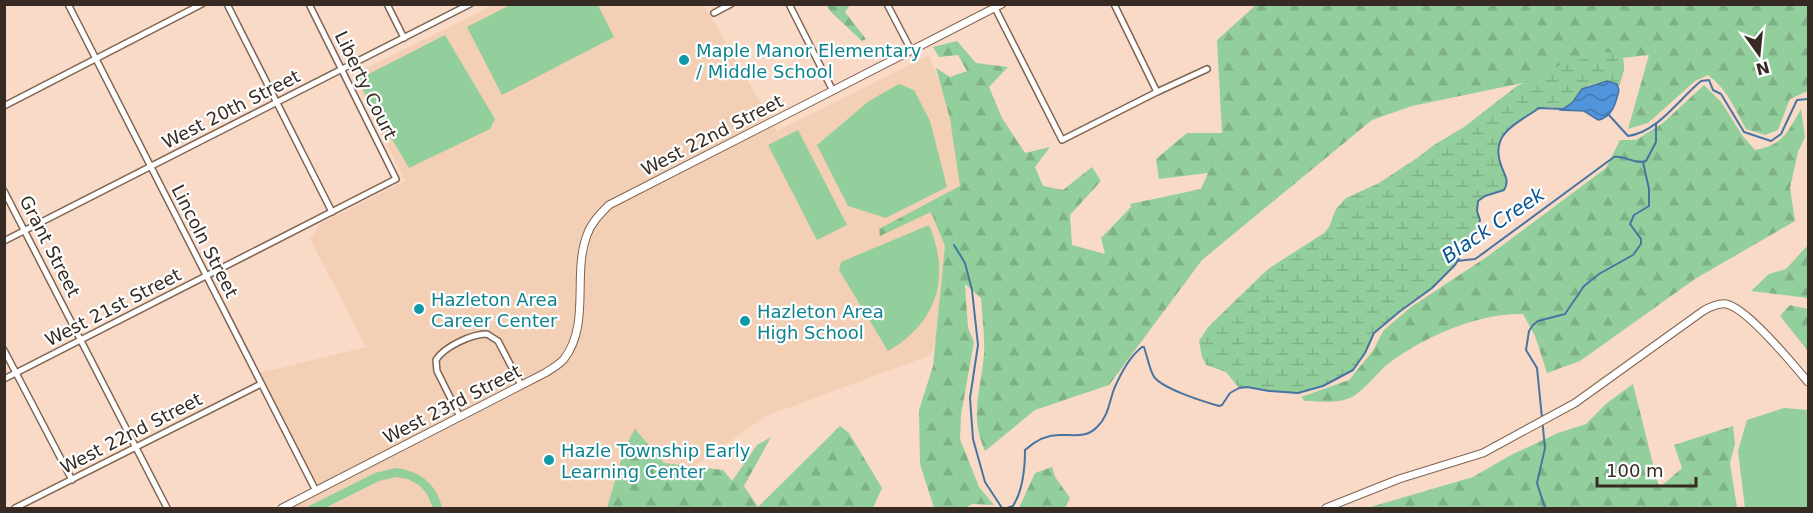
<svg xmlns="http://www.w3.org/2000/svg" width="1813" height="513" viewBox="0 0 1813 513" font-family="'DejaVu Sans',sans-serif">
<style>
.built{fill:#f3cfb5}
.forest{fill:url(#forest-firs)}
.wetland{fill:url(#wetland-marsh)}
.green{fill:#92cf9c}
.water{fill:url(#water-waves);stroke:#4874a4;stroke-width:1.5}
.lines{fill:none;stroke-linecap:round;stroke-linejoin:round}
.stream{stroke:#4874a4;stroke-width:2}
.minor-casing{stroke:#7f6452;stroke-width:8}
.tertiary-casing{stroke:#7f6452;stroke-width:9}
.minor{stroke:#fff;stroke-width:5}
.tertiary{stroke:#fff;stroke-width:7}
.culture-dot{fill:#0f9aa8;stroke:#fff;stroke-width:2}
.labels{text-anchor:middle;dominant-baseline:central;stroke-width:4.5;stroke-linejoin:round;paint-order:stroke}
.culture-label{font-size:18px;fill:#0d838f;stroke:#fff;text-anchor:start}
.street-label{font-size:18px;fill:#362a22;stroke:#fff}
.water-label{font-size:20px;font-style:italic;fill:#055495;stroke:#fff}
</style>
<defs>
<pattern id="forest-firs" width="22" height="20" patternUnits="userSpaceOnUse" patternTransform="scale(1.5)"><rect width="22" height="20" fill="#92cf9c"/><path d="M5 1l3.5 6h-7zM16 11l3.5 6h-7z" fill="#7eb286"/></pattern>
<pattern id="wetland-marsh" width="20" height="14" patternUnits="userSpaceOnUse" patternTransform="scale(1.5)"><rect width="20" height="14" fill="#92cf9c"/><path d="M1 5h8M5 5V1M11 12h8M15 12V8" fill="none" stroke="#7eb286"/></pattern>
<pattern id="water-waves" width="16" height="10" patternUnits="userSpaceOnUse" patternTransform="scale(1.5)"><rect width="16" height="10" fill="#5094db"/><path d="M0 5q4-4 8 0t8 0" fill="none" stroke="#4379b1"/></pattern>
</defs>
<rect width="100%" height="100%" fill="#f9dac6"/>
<path class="built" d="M493,5H704L777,131L929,55L969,163L951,208L955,277L931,355L766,416L634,508H282L316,491L256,374L366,347L310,239L320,224L405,181L352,75Z"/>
<g class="forest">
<path d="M826,5H850L845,12L866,39L862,41L832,13Z"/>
<path d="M1256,5H1808V91L1790,99L1778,130L1765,135L1746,129C1735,109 1727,89 1708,75L1695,81L1648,123L1628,129L1649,55L1603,60L1570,73L1412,106L1372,120L1202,260L1109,385L1035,410L985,451C969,414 981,392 984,354C985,336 982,316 981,298L965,284L968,328L974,342L961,415L960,439L979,487L994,505L972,504L965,508H934L920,464L919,410L933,366L945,246L931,212L880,236L879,229L960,186L950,119L936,68L950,77L967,71L958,55L939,57L933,47L957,41L976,63L1008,67L989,87L1002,118L1025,153L1050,147L1035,167L1043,186L1063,190L1092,167L1101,181L1070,215L1072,245L1105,254L1101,238L1131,207L1130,204L1201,189L1208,173L1159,179L1156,159L1187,133H1222L1217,40Z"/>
<path d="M1704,85L1722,103L1742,135L1755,150C1784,144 1787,133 1801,109L1805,137L1798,152L1790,188L1795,221L1695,279L1580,361L1547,373L1535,336L1523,314C1478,313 1423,337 1388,364C1377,373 1362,393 1350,398C1337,404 1319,401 1305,401L1301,397L1349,380L1372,352L1384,330L1411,307L1488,256L1606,168L1620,140H1636L1663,123Z"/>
<path d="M1807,246H1808V298L1751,291L1769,274L1786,269Z"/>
<path d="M1790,305L1808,309V351L1780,316Z"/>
<path d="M1633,384L1659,488L1682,468L1674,445L1733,426L1735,444L1730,463L1737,508H1367L1473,477L1511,455L1558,433L1586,424L1607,403Z"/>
<path d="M840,426L849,433L882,488L873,508H607L625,447L635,429L664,463L723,470L732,481L757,445L771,437L744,486L758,507Z"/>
<path d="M1052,467L1055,477L1070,498L1065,508H1019L1035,473Z"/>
</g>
<path class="wetland" d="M1607,52L1622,56C1627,67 1622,76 1619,87L1607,81L1589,85L1579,92L1572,103L1561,110L1553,107L1539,108C1517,124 1488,134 1502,168C1506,177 1509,182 1504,190L1485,196L1478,201L1477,211L1480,220L1478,228L1455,265L1432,288L1399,312L1374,333L1365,353L1353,370L1323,386L1298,393L1269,391L1247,387L1239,388L1226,372L1206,365L1202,357L1199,341L1208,327L1268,269L1324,233L1329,227L1336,209L1346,198L1379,183L1417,158L1434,145L1464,127L1517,86L1560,65Z"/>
<g class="green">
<path d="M510,5H598L614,37L502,95L467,27Z"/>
<path d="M445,35L495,119L490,129L409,168L357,80Z"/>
<path d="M899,84L914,90L930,121L947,187L886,218L848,206L817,145L869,101Z"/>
<path d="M798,130L847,225L817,240L768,145Z"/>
<path d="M929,225C951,277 938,322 888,351L839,270L841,262Z"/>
<path d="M1784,408L1808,410V508H1745L1738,451L1747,420Z"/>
<path d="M395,468C419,470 437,484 442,508H433L427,494L419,485L408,479L396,477L379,481L325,508H305L375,473Z"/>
</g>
<path class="water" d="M1607,81L1617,84L1619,90C1616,103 1612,118 1598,120L1584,111L1561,110L1572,103L1582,89Z"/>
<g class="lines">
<g class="stream">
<path d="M1608,114L1628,136C1658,132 1679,99 1701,81L1709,80L1713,90L1721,94L1744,132L1771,141L1781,134L1797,100L1808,99"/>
<path d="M954,245L965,263L972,290L978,345L970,398L973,439L985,482L1002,508"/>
<path d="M1457,261L1475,259L1478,257L1614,157C1626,155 1634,165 1646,161L1656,142V124"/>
<path d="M1007,508L1013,506C1023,490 1025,468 1025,450C1034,442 1045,435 1058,435C1071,434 1086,439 1097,427C1108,417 1109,403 1114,389C1120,375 1129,357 1142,347H1144C1147,356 1149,367 1153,375C1159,388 1205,402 1219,406L1222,405L1230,393L1239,388L1247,387L1269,391L1298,393L1323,386L1353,370L1365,353L1374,333L1399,312L1432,288L1455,265L1478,228L1480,220L1477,211L1478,201L1485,196L1504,190C1509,182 1506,177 1502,168C1488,133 1517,124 1539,108L1563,109"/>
<path d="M1545,508L1537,483L1545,448L1537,368L1526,350L1529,331L1533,325L1538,321L1565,314L1584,286L1599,274L1633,255L1641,244V239L1630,224L1634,215L1649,206V189L1643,162"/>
</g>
<g class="minor-casing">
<g id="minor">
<path d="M68,4L316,491"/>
<path d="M227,4L332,212"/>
<path d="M387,4L404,38"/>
<path d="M789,4L833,91"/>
<path d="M887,4L911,50"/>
<path d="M993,4L1062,140L1157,92L1207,69"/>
<path d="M1114,4L1157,92"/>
<path d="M714,13L731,4"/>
<path d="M4,106L202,4"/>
<path d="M4,191L167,508"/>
<path d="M4,241L470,4"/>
<path d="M4,350L72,480"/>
<path d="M4,379L396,179L309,4"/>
<path d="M460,417L437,371L436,360C444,347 471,334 487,334L498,341L521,385"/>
<path d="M15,508L261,384"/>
</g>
</g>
<g class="tertiary-casing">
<g id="tertiary">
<path d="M282,508L545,373C551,369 559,365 564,359C591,324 572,274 587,235C591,223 600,214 609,205L1002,4"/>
<path d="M1326,508L1399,479L1483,453L1575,403L1703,311C1710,307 1718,303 1726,304C1746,307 1793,364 1808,382"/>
</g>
</g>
<use href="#minor" class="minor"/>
<use href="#tertiary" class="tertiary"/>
</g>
<g class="culture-dot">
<circle cx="684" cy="60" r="6"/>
<circle cx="419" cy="309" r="6"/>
<circle cx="745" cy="321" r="6"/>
<circle cx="549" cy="460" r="6"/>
</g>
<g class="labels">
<g class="culture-label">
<text x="696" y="50">Maple Manor Elementary<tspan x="696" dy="21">/ Middle School</tspan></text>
<text x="431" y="299">Hazleton Area<tspan x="431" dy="21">Career Center</tspan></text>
<text x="757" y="311">Hazleton Area<tspan x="757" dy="21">High School</tspan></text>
<text x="561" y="450">Hazle Township Early<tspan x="561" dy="21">Learning Center</tspan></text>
</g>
<g class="street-label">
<text transform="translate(366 85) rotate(64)">Liberty Court</text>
<text transform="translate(231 109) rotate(-27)">West 20th Street</text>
<text transform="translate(712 135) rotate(-27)">West 22nd Street</text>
<text transform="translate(205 241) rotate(63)">Lincoln Street</text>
<text transform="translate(50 246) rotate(63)">Grant Street</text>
<text transform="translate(113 307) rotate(-27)">West 21st Street</text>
<text transform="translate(452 404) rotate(-27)">West 23rd Street</text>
<text transform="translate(131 433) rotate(-27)">West 22nd Street</text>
</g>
<g class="water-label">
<text transform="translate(1493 225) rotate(-34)">Black Creek</text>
</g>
</g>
<rect width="1813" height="513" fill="none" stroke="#362a22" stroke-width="12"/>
<g transform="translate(1759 54) rotate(165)" stroke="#ffffff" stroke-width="4.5" paint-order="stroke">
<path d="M0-4.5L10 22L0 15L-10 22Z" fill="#362a22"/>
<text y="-9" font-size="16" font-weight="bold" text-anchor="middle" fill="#362a22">N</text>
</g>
<path d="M1597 477v9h99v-9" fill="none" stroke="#362a22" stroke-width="3"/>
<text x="1606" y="477" font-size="18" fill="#362a22" stroke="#ffffff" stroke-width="4.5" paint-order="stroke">100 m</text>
</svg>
